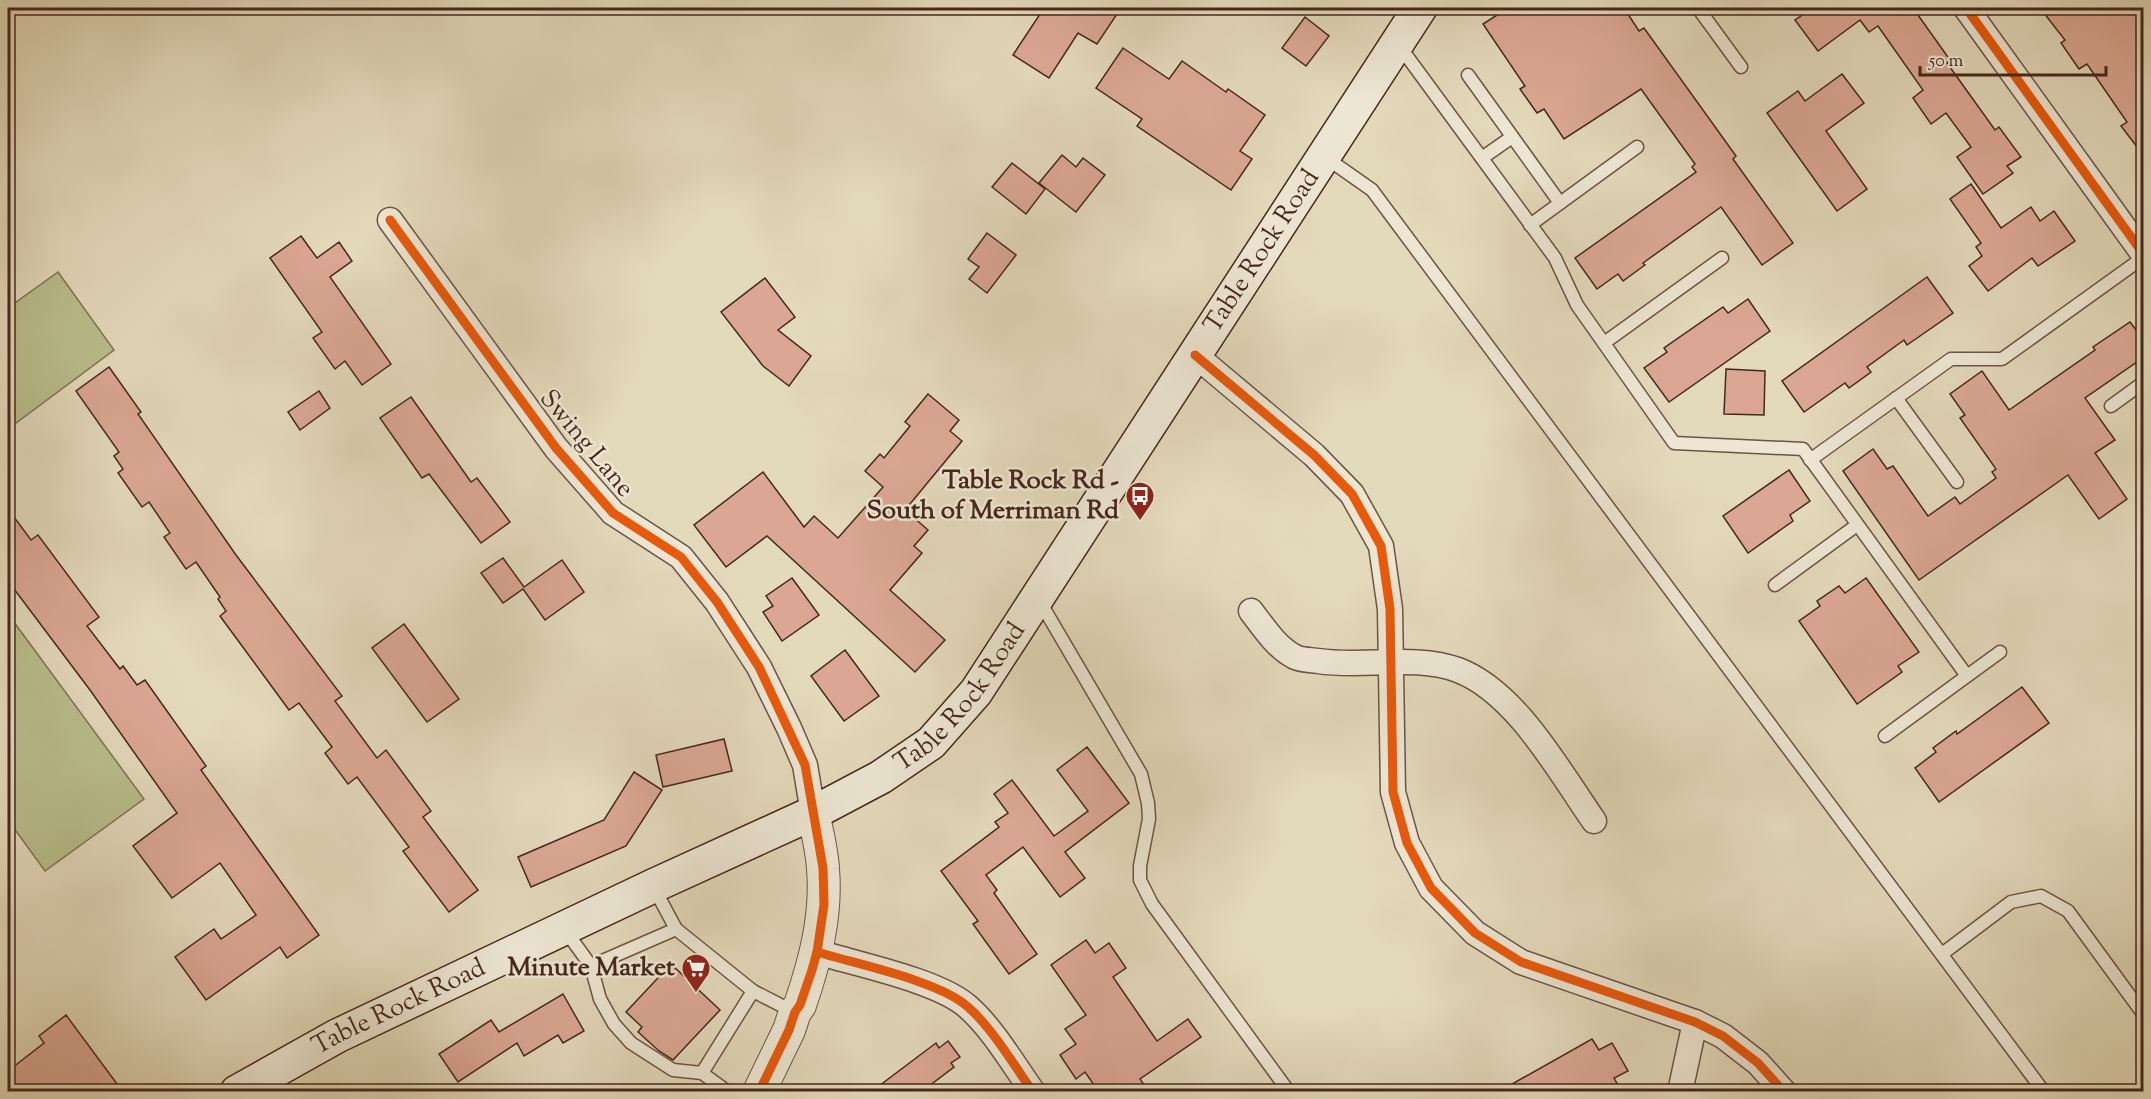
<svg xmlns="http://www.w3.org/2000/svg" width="2151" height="1099" viewBox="0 0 2151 1099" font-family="'Sorts Mill Goudy',serif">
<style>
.green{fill:#babd8c;stroke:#807254;stroke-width:1.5}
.building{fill:#dba794;stroke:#45281b;stroke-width:1.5}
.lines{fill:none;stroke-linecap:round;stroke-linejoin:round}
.service-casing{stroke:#6c5443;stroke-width:15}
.minor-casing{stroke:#6c5443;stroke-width:27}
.tertiary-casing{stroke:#6c5443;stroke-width:34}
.secondary-casing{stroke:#45281b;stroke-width:36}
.service{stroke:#ede6d3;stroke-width:12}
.minor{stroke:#ede6d3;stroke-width:24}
.tertiary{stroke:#ede6d3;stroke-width:32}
.secondary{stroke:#ede6d3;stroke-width:33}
.cycleway-casing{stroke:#ede6d3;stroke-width:13}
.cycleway{stroke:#e8590c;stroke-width:9}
.labels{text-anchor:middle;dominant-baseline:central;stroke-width:5;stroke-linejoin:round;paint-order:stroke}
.street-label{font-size:26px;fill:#45281b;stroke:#ede6d3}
.poi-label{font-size:26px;font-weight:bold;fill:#45281b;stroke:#ede6d3;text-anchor:end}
</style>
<rect width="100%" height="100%" fill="#e3d9bb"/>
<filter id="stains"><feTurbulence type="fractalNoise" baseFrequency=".00333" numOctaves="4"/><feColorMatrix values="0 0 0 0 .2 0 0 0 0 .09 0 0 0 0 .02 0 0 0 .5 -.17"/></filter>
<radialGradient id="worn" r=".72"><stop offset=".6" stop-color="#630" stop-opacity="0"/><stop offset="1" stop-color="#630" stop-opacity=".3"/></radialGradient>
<g class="green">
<path d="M58,272L114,350L8,429V308Z"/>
<path d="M8,614L144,799L45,871L8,820Z"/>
</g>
<g class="building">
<path d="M1044,8H1121L1097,44L1078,33L1049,78L1013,55Z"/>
<path d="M1508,8H1624L1639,31L1644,28L1736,156L1733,159L1793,243L1762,265L1721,207L1643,263L1645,265L1623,281L1618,274L1597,289L1575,258L1696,172L1692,167L1695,164L1641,89L1564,139L1544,109L1537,113L1520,89L1525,86L1483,24Z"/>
<path d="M1813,8H1913L1950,60L1947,63L1995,130L1999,127L2021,157L2007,166L2013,173L1983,194L1957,157L1971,147L1946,113L1931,124L1913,98L1923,90L1878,26L1869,32L1860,20L1818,51L1795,20Z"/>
<path d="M2040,8H2144V156L2121,126L2127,122L2087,64L2079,69L2061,43L2065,40Z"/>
<path d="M1305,17L1329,36L1306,66L1282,48Z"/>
<path d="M1123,48L1169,79L1182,61L1226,92L1228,89L1265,115L1240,151L1252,159L1231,190L1137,126L1142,119L1096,88Z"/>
<path d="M1842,74L1864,103L1826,131L1867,189L1837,211L1767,113L1798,91L1805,101Z"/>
<path d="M1062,155L1076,167L1083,158L1105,175L1076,212L1039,183Z"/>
<path d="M1012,163L1045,189L1026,214L992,187Z"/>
<path d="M1971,184L2001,228L2031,207L2040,221L2054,211L2075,241L2038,266L2032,258L1988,291L1969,266L1982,256L1976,247L1981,243L1950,199Z"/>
<path d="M987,233L1016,255L987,293L969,279L979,267L968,259Z"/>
<path d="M301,236L317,258L339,242L352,261L330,277L391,364L362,385L345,361L335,369L313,338L322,332L270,258Z"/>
<path d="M1927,277L1953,313L1907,345L1904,340L1867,367L1871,372L1849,388L1845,383L1804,412L1782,381Z"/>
<path d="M765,278L795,317L778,330L811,356L789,386L763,366L721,312Z"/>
<path d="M1748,299L1770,331L1669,402L1644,368L1667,352L1664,348L1723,307L1728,313Z"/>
<path d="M2130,322L2144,340V357L2085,398L2115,440L2095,453L2127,499L2099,519L2068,475L1919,580L1843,471L1873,449L1887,469L1893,466L1928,516L1955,497L1960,504L1996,478L1992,472L1996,469L1960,418L1965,415L1950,394L1982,371L2009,410L2095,350L2093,347Z"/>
<path d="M109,367L141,412L138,414L236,555L342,696L335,701L377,758L386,750L431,811L423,817L478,890L449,912L403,851L409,847L357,777L348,784L325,753L332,747L299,703L289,710L267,680L220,616L226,611L218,599L220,597L196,562L186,569L164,537L170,533L149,502L142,507L118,473L123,469L114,456L119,452L76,391Z"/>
<path d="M1726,369L1765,371L1764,415L1724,414Z"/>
<path d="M319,391L330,408L300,430L288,412Z"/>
<path d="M928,394L959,420L950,431L962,441L905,510L928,530L914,546L922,553L890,590L945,640L915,672L767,536L726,567L694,525L763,472L804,527L814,516L838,538L883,487L865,471L880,454L884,458L910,426L905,422Z"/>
<path d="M411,397L471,482L477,478L510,522L481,543L429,474L422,478L380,418Z"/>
<path d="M1789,470L1810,501L1790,515L1793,521L1748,553L1723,516Z"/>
<path d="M8,509L31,540L38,535L99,617L87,626L120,669L123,666L137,685L145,680L206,766L201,770L319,935L287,958L280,947L206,1000L175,957L214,929L221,939L256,915L220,863L172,898L133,846L177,813L90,690L8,581Z"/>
<path d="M503,558L524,587L562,560L584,592L545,620L523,589L503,603L481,573Z"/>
<path d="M792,578L819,615L782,641L763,612L773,606L766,596Z"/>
<path d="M1866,578L1919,652L1898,666L1902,672L1857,704L1799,621L1820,606L1817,601L1839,586L1845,593Z"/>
<path d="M404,624L459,699L427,722L372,648Z"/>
<path d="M845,650L879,696L844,721L811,676Z"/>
<path d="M2022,687L2049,723L1939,802L1915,768L1936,752L1933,748L1956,731L1957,734Z"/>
<path d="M724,739L732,771L663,787L656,755Z"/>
<path d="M1087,747L1129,803L1065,852L1085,878L1060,897L1023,847L986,875L997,890L994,893L1037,954L1009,974L973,924L978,921L941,871L999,827L995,822L1008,813L994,794L1012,780L1054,836L1088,811L1057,770Z"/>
<path d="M634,772L662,790L626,846L531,887L518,857L604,820Z"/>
<path d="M1086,940L1095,953L1109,943L1126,968L1113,977L1157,1041L1188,1019L1201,1037L1140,1079L1149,1092H1099L1085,1072L1076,1079L1060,1055L1076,1044L1065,1029L1086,1015L1051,965Z"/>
<path d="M671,964L720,1010L673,1060L659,1051L638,1032L642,1027L626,1012Z"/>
<path d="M563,994L584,1031L563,1043L558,1035L524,1056L517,1043L458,1082L439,1054L491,1020L499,1032Z"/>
<path d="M66,1015L123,1092H8V1071L44,1043L39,1036Z"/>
<path d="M1592,1039L1599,1050L1612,1043L1628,1071L1614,1078L1622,1092H1498Z"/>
<path d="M948,1041L960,1057L951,1063L954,1067L921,1092H871L936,1043L939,1048Z"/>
</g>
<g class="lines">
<g class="service-casing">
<g id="service">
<path d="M1698,8L1741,67"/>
<path d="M1398,44L1555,258L1577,305L1674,443L1803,449L1967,676L1885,736"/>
<path d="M1468,75L1560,203"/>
<path d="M1325,157L1372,190L2044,1092"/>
<path d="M1482,158L1512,137"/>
<path d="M1530,225L1637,147"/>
<path d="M1604,343L1722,258"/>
<path d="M1896,398L1957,482"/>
<path d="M2111,406L2144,382"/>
<path d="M1810,460L1951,359H2002L2144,257"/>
<path d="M1775,585L1857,525"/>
<path d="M1039,600L1141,774L1148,803L1149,819L1140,866V880L1152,904L1289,1092"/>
<path d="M1967,676L2000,652"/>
<path d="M654,888L676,929"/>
<path d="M565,930L591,966L676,929L753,991"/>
<path d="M1942,954L2011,902L2041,896L2068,911L2144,1015"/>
<path d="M591,966L600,999L614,1024L631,1043L673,1070L702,1073"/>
<path d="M728,1092L702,1073L753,991L794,1012"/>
</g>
</g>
<g class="minor-casing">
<g id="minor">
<path d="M1966,8L2144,255"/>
<path d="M390,220L556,448L613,513L681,557L717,602L759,667L789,728L805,765L813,813"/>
<path d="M1195,355L1314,455L1352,494L1381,546L1390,609L1393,792L1407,843L1431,888L1475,933L1521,962L1695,1022L1723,1036L1758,1063L1784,1092"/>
<path d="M1251,611C1264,628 1276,647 1295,657C1301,660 1311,660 1318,661C1363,668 1414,654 1458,670C1516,692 1559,771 1594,821"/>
<path d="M817,952C856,964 940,981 968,1007C993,1029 1013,1064 1033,1092"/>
<path d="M1680,1092L1695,1022"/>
</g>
</g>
<g class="tertiary-casing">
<path id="tertiary" d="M759,1092L789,1030L795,1012L800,1005C815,961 827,916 823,869C822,850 817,831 813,813"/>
</g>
<g class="secondary-casing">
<g id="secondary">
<path id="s1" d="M237,1092L337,1036L653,886L813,813L881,777L931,743L976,692L1420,8"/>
</g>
</g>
<use href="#service" class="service"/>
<use href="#minor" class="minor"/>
<use href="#tertiary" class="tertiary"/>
<use href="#secondary" class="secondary"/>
<g class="cycleway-casing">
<g id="cycleway">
<path d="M1966,8L2144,255"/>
<path d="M390,220L556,448L613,513L681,557L717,602L759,667L805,765L823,868L824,905L817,952L812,970L800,1005L795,1012L789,1030L759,1092"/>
<path d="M1195,355L1314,455L1352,494L1381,546L1390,609L1393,792L1407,843L1431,888L1475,933L1521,962L1695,1022L1723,1036L1758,1063L1784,1092"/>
<path d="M817,952C856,964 940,981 968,1007C993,1029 1013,1064 1033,1092"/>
</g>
</g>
<use href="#cycleway" class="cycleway"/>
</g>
<defs>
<g id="bus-pin" transform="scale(1.5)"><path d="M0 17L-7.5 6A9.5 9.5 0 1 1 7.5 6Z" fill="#8f2418" stroke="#ede6d3"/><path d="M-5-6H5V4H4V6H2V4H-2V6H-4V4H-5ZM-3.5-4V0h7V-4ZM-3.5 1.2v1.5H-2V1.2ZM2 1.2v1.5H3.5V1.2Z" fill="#fff"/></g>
<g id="supermarket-pin" transform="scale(1.5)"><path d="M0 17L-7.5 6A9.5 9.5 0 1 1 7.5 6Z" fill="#8f2418" stroke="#ede6d3"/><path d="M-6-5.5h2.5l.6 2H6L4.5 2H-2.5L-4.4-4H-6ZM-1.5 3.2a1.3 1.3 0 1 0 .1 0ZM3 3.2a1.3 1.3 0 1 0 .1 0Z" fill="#fff"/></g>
</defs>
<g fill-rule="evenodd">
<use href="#bus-pin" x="1140" y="496"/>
<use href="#supermarket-pin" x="696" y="968"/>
</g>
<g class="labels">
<g class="street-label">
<text stroke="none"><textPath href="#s1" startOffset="1371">Table Rock Road</textPath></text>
<text transform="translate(586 444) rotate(50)">Swing Lane</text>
<text stroke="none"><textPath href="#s1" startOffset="831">Table Rock Road</textPath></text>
<text stroke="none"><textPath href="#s1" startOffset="183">Table Rock Road</textPath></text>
</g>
<g class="poi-label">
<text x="1119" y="481">Table Rock Rd -<tspan x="1119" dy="30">South of Merriman Rd</tspan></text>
<text x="675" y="968">Minute Market</text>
</g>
</g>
<rect width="2151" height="1099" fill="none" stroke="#e3d9bb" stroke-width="30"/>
<rect x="9" y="9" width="2133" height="1081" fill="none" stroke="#45281b" stroke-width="3"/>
<rect x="15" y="15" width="2121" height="1069" fill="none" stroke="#45281b" stroke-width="1.5"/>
<path d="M1920 66v9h186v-9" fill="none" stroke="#45281b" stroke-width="3"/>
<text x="1929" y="66" font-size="18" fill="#45281b" stroke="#ede6d3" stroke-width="4.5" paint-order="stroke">50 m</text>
<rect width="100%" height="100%" filter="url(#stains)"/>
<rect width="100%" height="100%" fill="url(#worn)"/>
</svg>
